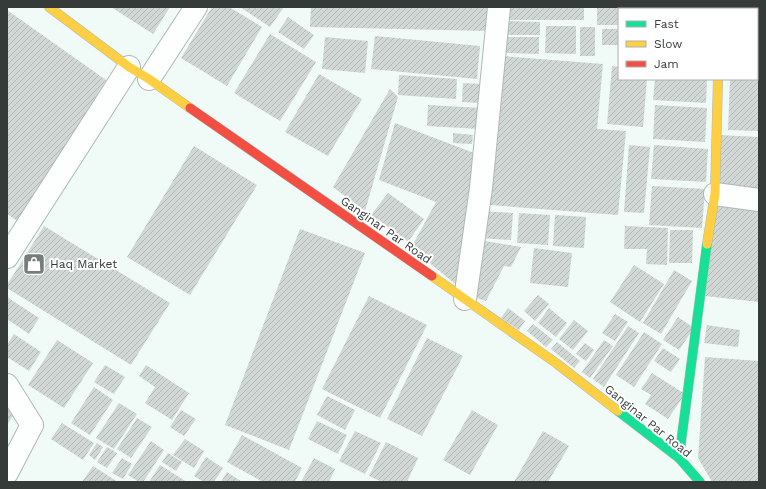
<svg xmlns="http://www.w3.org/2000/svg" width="766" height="489" viewBox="0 0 766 489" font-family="'Work Sans',sans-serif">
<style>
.building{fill:url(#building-hatch)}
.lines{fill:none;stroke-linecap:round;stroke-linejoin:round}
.street-casing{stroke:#b0b8b5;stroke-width:24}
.fast-casing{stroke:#b0b8b5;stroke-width:10}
.slow-casing{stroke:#b0b8b5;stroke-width:10}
.jam-casing{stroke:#b0b8b5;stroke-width:10}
.street{stroke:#fdfefe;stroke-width:22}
.fast{stroke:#16e098;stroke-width:9}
.slow{stroke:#ffcf43;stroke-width:9}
.jam{stroke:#f24e42;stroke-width:9}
.labels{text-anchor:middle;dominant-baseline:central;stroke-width:4;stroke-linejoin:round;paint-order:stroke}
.street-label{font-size:12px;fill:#343b39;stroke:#fff}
.poi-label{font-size:12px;fill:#343b39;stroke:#fff;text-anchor:start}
</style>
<defs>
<pattern id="building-hatch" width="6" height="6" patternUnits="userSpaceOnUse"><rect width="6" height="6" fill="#d0d7d4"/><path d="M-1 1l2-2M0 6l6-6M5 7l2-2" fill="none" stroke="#b3b9b7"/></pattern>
</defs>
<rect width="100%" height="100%" fill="#f0faf6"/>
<g class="building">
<path d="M111,7H170L153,34Z"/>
<path d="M212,7H229L262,27L227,86L181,58Z"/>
<path d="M240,7H284L270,27Z"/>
<path d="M311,7H488V31L310,27Z"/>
<rect x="507" y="7" width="77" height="13"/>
<path d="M597,7H661V9H619V25H597Z"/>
<rect x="725" y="7" width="28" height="2"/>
<path d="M7,10L106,80L19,222L7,214Z"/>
<path d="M288,17L314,35L304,49L278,32Z"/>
<path d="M506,21L540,22V35H506Z"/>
<path d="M546,26H576V54L545,53Z"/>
<rect x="580" y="27" width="15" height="29"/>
<rect x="602" y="29" width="17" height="16"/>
<path d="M270,34L316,62L280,121L234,93Z"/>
<path d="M375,36L480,46L477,79L371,69Z"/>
<path d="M325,37L368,41L365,73L322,69Z"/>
<path d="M506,37H539V54L506,53Z"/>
<path d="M503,56L603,64L597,129L626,131L618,215L490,205Z"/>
<path d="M612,66L619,67V79H647L643,127L607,124Z"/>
<path d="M319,74L362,99L328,156L285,132Z"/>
<path d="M399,75L457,79L456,99L398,95Z"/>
<path d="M757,77H759V131L728,130L730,79H757Z"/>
<path d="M655,79H707L706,103L653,100Z"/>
<path d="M463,83L480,84L479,103L462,102Z"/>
<path d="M390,89L398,97L365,211L333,187Z"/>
<path d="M428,105L481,108L479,129L427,126Z"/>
<path d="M655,105L707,108L705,142L653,139Z"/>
<path d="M395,123L482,156L458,286L411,248L436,202L379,180Z"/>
<path d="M453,133L473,135L472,144L453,143Z"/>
<path d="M719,135L759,137V192L716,190Z"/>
<path d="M629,145L650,147L644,213L624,212Z"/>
<path d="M654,145L708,149L706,182L651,179Z"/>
<path d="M194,146L257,185L190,295L127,257Z"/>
<path d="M652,186L705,189L702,228L649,225Z"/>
<path d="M388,193L424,219L408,242L371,215Z"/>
<path d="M716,203L759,208V302L705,296Z"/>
<path d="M481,211L513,213L511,240L479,238Z"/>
<path d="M519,213L550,215L548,245L517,243Z"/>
<path d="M555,215L586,217L584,248L553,246Z"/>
<path d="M44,226L170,303L131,365L7,288V285Z"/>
<path d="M625,226L668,228L667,265L646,264L647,249H624Z"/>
<path d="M300,229L365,253L289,450L225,425Z"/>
<path d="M670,230H693L692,263H669Z"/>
<path d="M479,240L521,247L511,267L504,266L486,301L470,296Z"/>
<path d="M534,248L572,253L568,287L530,283Z"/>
<path d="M634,265L664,284L640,322L610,302Z"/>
<path d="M674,270L692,281L661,334L643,323Z"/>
<path d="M538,295L549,304L535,321L524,311Z"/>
<path d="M369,296L427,325L380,418L322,389Z"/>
<path d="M7,297L39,318L29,334L7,319Z"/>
<path d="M508,308L525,321L519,330L501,318Z"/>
<path d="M549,308L567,323L556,337L538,323Z"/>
<path d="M615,314L628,322L615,341L602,333Z"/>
<path d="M678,317L694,328L679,350L663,340Z"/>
<path d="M574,320L588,331L573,350L559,339Z"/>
<path d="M533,324L553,340L546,347L527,331Z"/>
<path d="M707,325L740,330L738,347L704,343Z"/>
<path d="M628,326L639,333L604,387L593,379Z"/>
<path d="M644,332L662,344L634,387L616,375Z"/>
<path d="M14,334L41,352L29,371L7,357V345Z"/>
<path d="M427,338L463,356L422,436L387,419Z"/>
<path d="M57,340L93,363L64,408L28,385Z"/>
<path d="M604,340L613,346L590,378L582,372Z"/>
<path d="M557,342L580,361L574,368L551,349Z"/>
<path d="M585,343L594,350L586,361L576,354Z"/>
<path d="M663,348L680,359L671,372L654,361Z"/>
<path d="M705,357L759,361V482H712L698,458Z"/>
<path d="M105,365L125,377L114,394L94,382Z"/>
<path d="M146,365L189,393L172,420L145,403L155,387L139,376Z"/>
<path d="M652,373L685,394L668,419L645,404L651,395L641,389Z"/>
<path d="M94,387L113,400L90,435L71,423Z"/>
<path d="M327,396L355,410L345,430L317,415Z"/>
<path d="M119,403L137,414L114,449L96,438Z"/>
<path d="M7,409L14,414L7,425Z"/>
<path d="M181,410L196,419L184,436L170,427Z"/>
<path d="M472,410L498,425L470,475L443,460Z"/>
<path d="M137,418L152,427L131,458L117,449Z"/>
<path d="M317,421L347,435L338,454L308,439Z"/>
<path d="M62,423L94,443L83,460L51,439Z"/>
<path d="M355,431L381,443L365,474L339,461Z"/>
<path d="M543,431L569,446L548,482H514Z"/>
<path d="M242,435L302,468L295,482H263L227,462Z"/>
<path d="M185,439L204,451L194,468L173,455Z"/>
<path d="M151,441L164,450L143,482H139L128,475Z"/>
<path d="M386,442L418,458L407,482H382L369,476Z"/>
<path d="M97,443L103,447L95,460L89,455Z"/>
<path d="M107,447L117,453L107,468L97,462Z"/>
<path d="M168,453L182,462L176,471L162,462Z"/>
<path d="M206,457L223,468L214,482H204L194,476Z"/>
<path d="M122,458L132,464L123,479L112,473Z"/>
<path d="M314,458L335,469L329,482H301Z"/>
<path d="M160,465L187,482H149Z"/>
<path d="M93,466L118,482H82Z"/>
<path d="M227,472L242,482H221Z"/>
</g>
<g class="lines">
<g class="street-casing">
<g id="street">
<path d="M720,9V7"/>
<path d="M149,79L196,7"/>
<path d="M715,194L759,200"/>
<path d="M7,257L129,67"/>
<path d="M465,299L481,188L499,7"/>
<path d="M7,385L32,425L7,473"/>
</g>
</g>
<g class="fast-casing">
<g id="fast">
<path d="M618,411L679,458L700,482"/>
<path d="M679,458L707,244"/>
</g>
</g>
<g class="slow-casing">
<g id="slow">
<path d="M49,7L129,67L149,79L190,108"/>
<path d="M707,244L715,194L718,79"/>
<path d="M432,276L556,363L618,411"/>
</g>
</g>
<g class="jam-casing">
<path id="jam" d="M190,108L432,276"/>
</g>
<use href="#street" class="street"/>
<use href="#fast" class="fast"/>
<use href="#slow" class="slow"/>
<use href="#jam" class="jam"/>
</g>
<defs>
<g id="shop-square" transform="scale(1.15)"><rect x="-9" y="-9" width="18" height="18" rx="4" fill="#767e7b" stroke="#fff"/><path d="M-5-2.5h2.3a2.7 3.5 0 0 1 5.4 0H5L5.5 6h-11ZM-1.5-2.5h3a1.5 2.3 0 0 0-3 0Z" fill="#fff"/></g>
</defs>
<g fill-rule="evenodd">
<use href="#shop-square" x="34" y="264"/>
</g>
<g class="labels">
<g class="street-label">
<text transform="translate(386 230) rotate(35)">Ganginar Par Road</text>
<text transform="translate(648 421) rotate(39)">Ganginar Par Road</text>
</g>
<g class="poi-label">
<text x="50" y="264">Haq Market</text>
</g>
</g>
<rect width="766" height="489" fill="none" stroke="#343b39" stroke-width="16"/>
<rect x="618" y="8" width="140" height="72" fill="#ffffff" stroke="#aeb1b0"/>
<rect x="626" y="21" width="20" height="6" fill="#16e098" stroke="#aeb1b0"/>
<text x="654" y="28" font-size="12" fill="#343b39">Fast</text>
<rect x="626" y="41" width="20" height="6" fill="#ffcf43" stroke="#aeb1b0"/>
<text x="654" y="48" font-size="12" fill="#343b39">Slow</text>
<rect x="626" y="61" width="20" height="6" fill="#f24e42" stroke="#aeb1b0"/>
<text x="654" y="68" font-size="12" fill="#343b39">Jam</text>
</svg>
